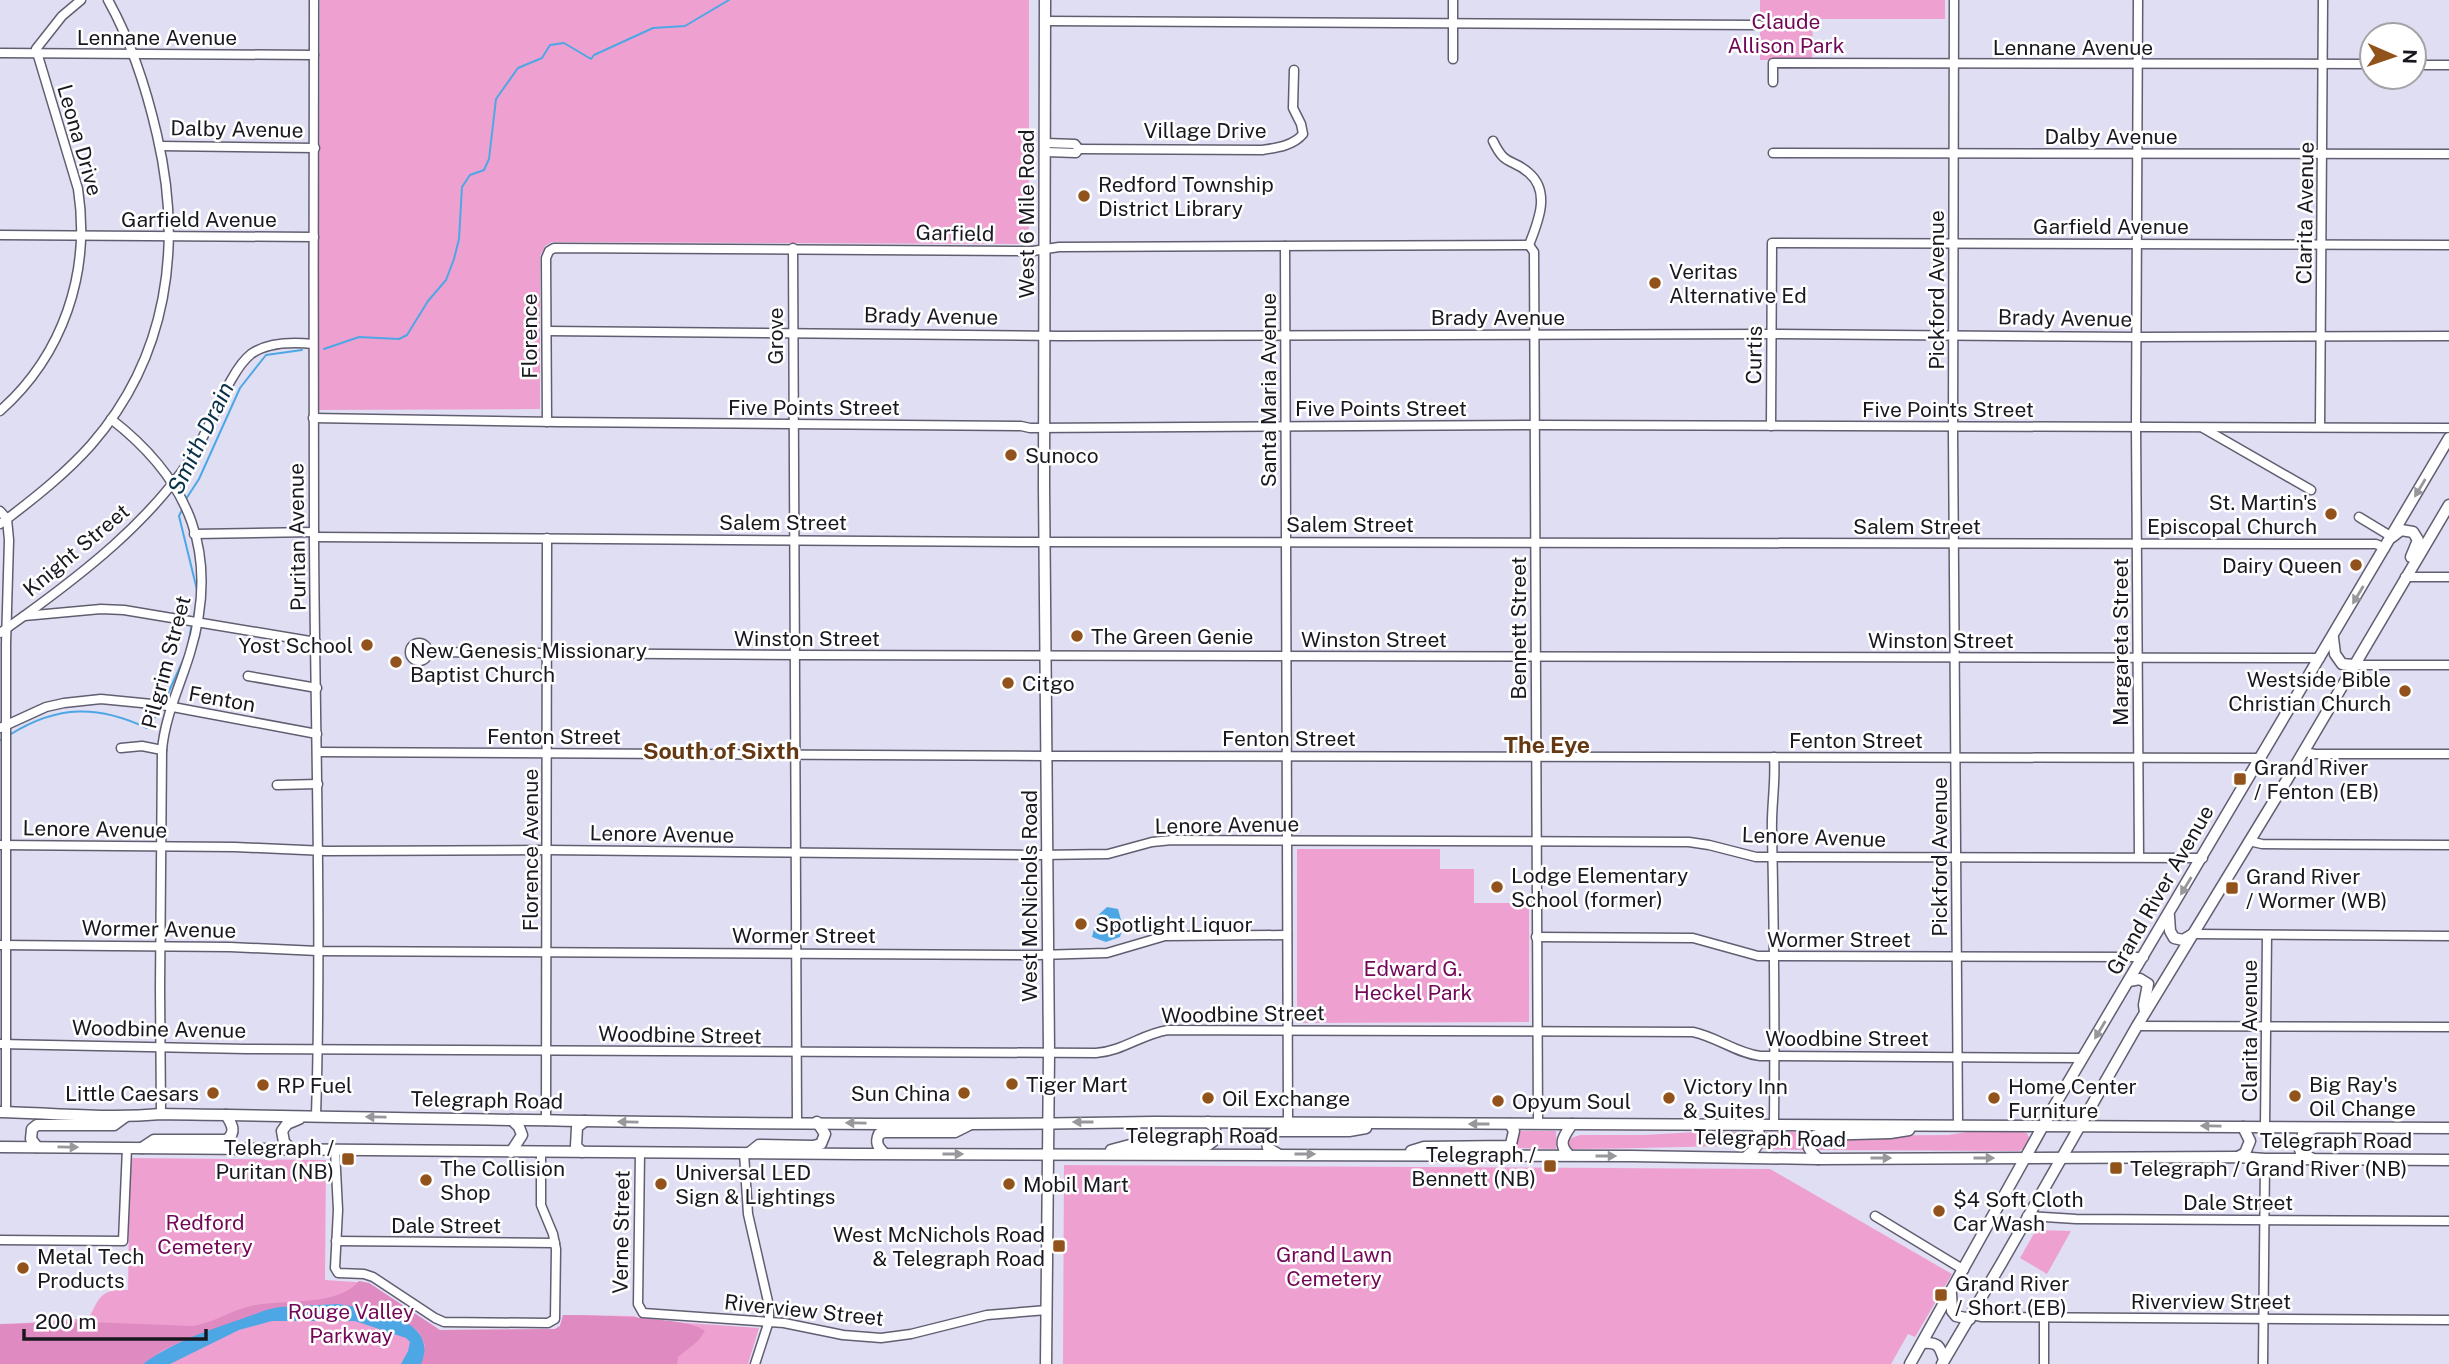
<svg xmlns="http://www.w3.org/2000/svg" width="2449" height="1364" viewBox="0 0 2449 1364" font-family="'Public Sans',sans-serif">
<style>
.green{fill:#eea1d1}
.forest{fill:#e08ac2}
.water{fill:#4ea7e5}
.lines{fill:none;stroke-linecap:round;stroke-linejoin:round}
.stream{stroke:#4ea7e5;stroke-width:2}
.minor-casing{stroke:#605e70;stroke-width:11}
.major-casing{stroke:#605e70;stroke-width:13}
.minor{stroke:#fff;stroke-width:8}
.major{stroke:#fff;stroke-width:10}
.oneway{fill:#98979b}
.poi-dot{fill:#92521c;stroke:#fff;stroke-width:2.5}
.labels{text-anchor:middle;dominant-baseline:central;stroke-width:5;stroke-linejoin:round;paint-order:stroke}
.park-label{font-size:21px;fill:#720758;stroke:#fff}
.street-label{font-size:21px;fill:#191820;stroke:#fff}
.poi-label{font-size:21px;fill:#191820;stroke:#fff;text-anchor:start}
.water-label{font-size:23px;font-style:italic;fill:#093049;stroke:#fff}
.neighbourhood-label{font-size:23px;font-weight:bold;fill:#653814;stroke:#fff}
</style>
<rect width="100%" height="100%" fill="#e0def3"/>
<g class="green">
<path d="M320,0H1029V244L552,242L545,246L540,256V409L318,410Z"/>
<path d="M1760,0H1945V19H1813L1812,60H1760Z"/>
<path d="M1297,849H1440V869H1474V903H1529V1022L1297,1023Z"/>
<path d="M1519,1131H1556V1149L1516,1148Z"/>
<path d="M1696,1132H1750L1755,1140L1753,1144L1748,1146C1690,1146 1631,1149 1572,1149L1568,1147L1566,1140L1580,1135H1644Z"/>
<path d="M1766,1132H1804V1150L1763,1149Z"/>
<path d="M1967,1132H2022L2027,1133L2029,1138L2023,1149L2019,1151L1820,1150L1815,1149L1814,1140L1824,1136L1948,1135Z"/>
<path d="M130,1158L326,1160L325,1280L369,1283L439,1330L555,1329L560,1326L563,1315L634,1316L645,1320L759,1328L748,1364H0V1325L89,1318C100,1296 101,1289 128,1290Z"/>
<path d="M1064,1165L1770,1169L1952,1274L1915,1337L1908,1334L1891,1364H1063Z"/>
<path d="M2036,1230L2071,1231L2047,1274L2020,1258Z"/>
</g>
<path class="forest" d="M359,1281L369,1283L440,1330L555,1329L560,1326L563,1315C588,1315 691,1317 705,1331L698,1341L678,1357L677,1364H421L425,1345L419,1332L402,1319L338,1304L279,1307L185,1340L163,1350L143,1364H0V1324L88,1322L193,1326C213,1323 230,1311 250,1306C282,1299 338,1307 359,1281Z"/>
<g class="water">
<path d="M1107,907L1118,909L1123,927L1120,937L1106,942L1092,937L1095,925L1094,919Z"/>
<path d="M338,1304C369,1309 441,1318 421,1364H401L408,1351L410,1342L406,1338L355,1321H272L239,1330L170,1364H143C179,1337 224,1326 266,1310L279,1307Z"/>
</g>
<g class="lines">
<g class="stream">
<path d="M324,349L359,337L399,339L407,335L428,301L446,280L454,259L459,239L462,187L470,175L484,170L489,159L496,99L518,68L542,58L550,45L564,43L591,59L594,55L653,28L685,26L729,0"/>
<path d="M186,499L199,479L240,388L266,355L302,350"/>
<path d="M183,508L179,516L197,590"/>
<path d="M194,616L196,606"/>
<path d="M189,641L191,628"/>
<path d="M164,702L185,656"/>
<path d="M11,734C58,705 98,705 147,728L161,709"/>
<path d="M0,740L2,739"/>
</g>
<g class="minor-casing">
<g id="minor">
<path d="M314,0C314,179 313,359 314,538C315,731 322,923 316,1116"/>
<path d="M1954,0L1953,434L1958,1125"/>
<path d="M2138,0L2136,426L2139,857"/>
<path d="M1045,21L1759,25"/>
<path d="M0,53L314,55"/>
<path d="M1453,59V0"/>
<path d="M2414,65H2449"/>
<path d="M1773,82V63L2372,64"/>
<path d="M1493,141C1506,168 1511,157 1529,173C1551,192 1538,222 1529,245"/>
<path d="M1046,143L1075,144L1079,149L1076,153L1046,152"/>
<path d="M160,146L315,148"/>
<path d="M1079,149L1262,150C1276,148 1293,146 1303,134L1301,124L1293,108L1294,70"/>
<path d="M1773,153L2449,154"/>
<path d="M0,235L314,237"/>
<path d="M1529,245L1534,252L1538,1124"/>
<path d="M1285,246L1288,1123"/>
<path d="M793,248L797,1122"/>
<path d="M547,331L1061,336L1771,334L2137,337L2449,336"/>
<path d="M0,411C63,355 91,273 78,189L36,49L62,16L81,0"/>
<path d="M313,418L558,422L1021,426L1030,428L1541,425L2449,428"/>
<path d="M111,419C191,481 220,555 190,653C180,686 165,716 162,750L160,988L161,1114"/>
<path d="M547,422L546,258L549,251L554,248L1033,251L1059,247L1529,245"/>
<path d="M1771,426L1772,243L2449,245"/>
<path d="M2320,427L2323,0"/>
<path d="M2203,428L2311,490"/>
<path d="M0,511L7,519L0,524"/>
<path d="M2359,517L2392,537"/>
<path d="M194,534L314,532"/>
<path d="M314,537L1030,542L2362,544H2376L2385,548"/>
<path d="M2405,577H2449"/>
<path d="M24,616C86,571 147,523 190,460C209,433 228,372 251,354C268,342 293,342 313,344"/>
<path d="M0,633L24,616L101,609L124,610L316,642"/>
<circle cx="419" cy="652" r="9"/>
<path d="M428,652L800,655L2320,658"/>
<path d="M2354,665H2449"/>
<path d="M248,676L317,688"/>
<path d="M0,728L46,707L64,703L101,699L162,705L317,734"/>
<path d="M121,748L142,746L162,750"/>
<path d="M318,752L1047,756L2261,758"/>
<path d="M2304,752L2315,754H2449"/>
<path d="M1774,757C1776,782 1771,807 1772,832C1774,929 1775,1026 1774,1124"/>
<path d="M277,785L318,784"/>
<path d="M2249,841L2262,844L2449,845"/>
<path d="M0,845L235,847L326,851L547,850L1039,855L1108,854L1152,842L1172,840L1689,842L1709,845L1756,857L2203,858"/>
<path d="M2194,934L2449,936"/>
<path d="M1536,937L1693,938L1758,956L2144,957"/>
<path d="M0,945L230,947L318,951L1038,955L1107,953L1165,936L1287,935"/>
<path d="M2137,1026L2449,1027"/>
<path d="M0,1044L246,1049L1096,1053C1123,1051 1142,1034 1168,1030L1693,1032C1717,1037 1736,1053 1760,1056L2083,1058"/>
<path d="M6,1112V644L9,540L7,519C37,496 66,473 91,445C168,357 183,246 157,135C146,87 132,43 108,0"/>
<path d="M546,1121L547,538"/>
<path d="M2265,1127L2267,935"/>
<path d="M335,1150L338,1210L335,1268L338,1273L364,1274L373,1277L435,1318L444,1322L548,1323L555,1319L556,1249L553,1234L541,1205V1152"/>
<path d="M640,1152L638,1304L643,1313L784,1323L843,1335L881,1338L911,1334L987,1315L1047,1310"/>
<path d="M744,1153L748,1214L769,1306V1321L755,1364"/>
<path d="M1875,1216L1964,1270"/>
<path d="M2027,1216L2076,1219L2449,1221"/>
<path d="M0,1240L123,1241L127,1148"/>
<path d="M336,1241L555,1243"/>
<path d="M1972,1315L1982,1317L2449,1320"/>
<path d="M2044,1364V1317"/>
<path d="M2263,1364L2265,1159"/>
</g>
</g>
<g class="major-casing">
<g id="major">
<path d="M1045,0L1044,487L1049,1053L1046,1364"/>
<path d="M2392,537L2401,530L2413,532L2418,540L2411,557"/>
<path d="M2333,638L2335,654L2342,664L2354,665"/>
<path d="M2169,916L2170,931L2174,938L2183,940L2193,934"/>
<path d="M2129,981L2140,979L2148,984L2144,1005L2145,1012"/>
<path d="M0,1112C54,1113 107,1119 161,1114C492,1119 823,1128 1154,1122L2449,1128"/>
<path d="M0,1147L857,1154L1632,1156L1818,1159L2238,1157L2265,1159L2449,1160"/>
<path d="M37,1147L31,1139L32,1129L37,1125H114L125,1117"/>
<path d="M142,1148L154,1140H226C237,1133 232,1124 226,1115"/>
<path d="M291,1149L284,1142L282,1131L287,1124L299,1119"/>
<path d="M1111,1150L1130,1145H1208L1217,1138L1214,1127L1208,1122"/>
<path d="M1411,1151L1424,1147L1508,1146L1511,1144L1514,1131L1510,1124"/>
<path d="M511,1152L522,1135L519,1127L512,1120"/>
<path d="M582,1152L576,1146L577,1127L585,1121"/>
<path d="M749,1153L759,1145L813,1146L821,1144L825,1134L817,1122"/>
<path d="M884,1153C878,1147 875,1143 879,1134L884,1132H955L969,1125"/>
<path d="M1278,1154L1268,1148L1267,1142L1269,1135L1277,1131H1349L1366,1128"/>
<path d="M1569,1155C1557,1144 1564,1136 1572,1124"/>
<path d="M1746,1157C1760,1146 1762,1140 1756,1123"/>
<path d="M2238,1157L2245,1153L2250,1141L2243,1127"/>
<path d="M2311,1158L2301,1153L2299,1146L2303,1134L2314,1128"/>
<path d="M1818,1159C1811,1151 1804,1147 1812,1137L1817,1135L1890,1133L1909,1130"/>
<path d="M1951,1294L1952,1311L1956,1316L1970,1319"/>
<path d="M1923,1343C1938,1342 1940,1346 1944,1360"/>
<path d="M1910,1364L2053,1108L2449,438"/>
<path d="M1942,1364L2001,1264L2137,1026L2288,778L2449,505"/>
</g>
</g>
<use href="#minor" class="minor"/>
<use href="#major" class="major"/>
</g>
<defs><path id="oneway-solid" d="M-6-.8H1V-3.2L6.5 0L1 3.2V.8H-6Z" transform="scale(1.75)"/></defs>
<g class="oneway">
<use href="#oneway-solid" transform="translate(2420 488) rotate(121)"/>
<use href="#oneway-solid" transform="translate(2358 595) rotate(121)"/>
<use href="#oneway-solid" transform="translate(2186 886) rotate(121)"/>
<use href="#oneway-solid" transform="translate(2100 1030) rotate(121)"/>
<use href="#oneway-solid" transform="translate(376 1117) rotate(-179)"/>
<use href="#oneway-solid" transform="translate(628 1122) rotate(-179)"/>
<use href="#oneway-solid" transform="translate(1083 1122) rotate(180)"/>
<use href="#oneway-solid" transform="translate(856 1123) rotate(-179)"/>
<use href="#oneway-solid" transform="translate(1479 1124) rotate(180)"/>
<use href="#oneway-solid" transform="translate(2211 1126) rotate(-179)"/>
<use href="#oneway-solid" transform="translate(68 1147) rotate(1)"/>
<use href="#oneway-solid" transform="translate(953 1154)"/>
<use href="#oneway-solid" transform="translate(1305 1154)"/>
<use href="#oneway-solid" transform="translate(1606 1156)"/>
<use href="#oneway-solid" transform="translate(1881 1158)"/>
<use href="#oneway-solid" transform="translate(1984 1158)"/>
</g>
<g class="poi-dot">
<circle cx="1084" cy="196" r="7"/>
<circle cx="1655" cy="283" r="7"/>
<circle cx="1011" cy="455" r="7"/>
<circle cx="2331" cy="514" r="7"/>
<circle cx="2356" cy="565" r="7"/>
<circle cx="1077" cy="636" r="7"/>
<circle cx="367" cy="645" r="7"/>
<circle cx="396" cy="662" r="7"/>
<circle cx="1008" cy="683" r="7"/>
<circle cx="2405" cy="691" r="7"/>
<rect x="2233" y="772" width="14" height="14" rx="3.5"/>
<circle cx="1497" cy="887" r="7"/>
<rect x="2225" y="881" width="14" height="14" rx="3.5"/>
<circle cx="1081" cy="924" r="7"/>
<circle cx="1012" cy="1084" r="7"/>
<circle cx="263" cy="1085" r="7"/>
<circle cx="213" cy="1093" r="7"/>
<circle cx="964" cy="1093" r="7"/>
<circle cx="2295" cy="1096" r="7"/>
<circle cx="1208" cy="1098" r="7"/>
<circle cx="1669" cy="1098" r="7"/>
<circle cx="1994" cy="1098" r="7"/>
<circle cx="1498" cy="1101" r="7"/>
<rect x="341" y="1152" width="14" height="14" rx="3.5"/>
<rect x="1543" y="1159" width="14" height="14" rx="3.5"/>
<rect x="2109" y="1161" width="14" height="14" rx="3.5"/>
<circle cx="426" cy="1180" r="7"/>
<circle cx="661" cy="1184" r="7"/>
<circle cx="1009" cy="1184" r="7"/>
<circle cx="1939" cy="1211" r="7"/>
<rect x="1052" y="1239" width="14" height="14" rx="3.5"/>
<circle cx="23" cy="1268" r="7"/>
<rect x="1934" y="1288" width="14" height="14" rx="3.5"/>
</g>
<g class="labels">
<g class="park-label">
<text x="1786" y="21">Claude<tspan x="1786" dy="24">Allison Park</tspan></text>
<text x="1413" y="968">Edward G.<tspan x="1413" dy="24">Heckel Park</tspan></text>
<text x="205" y="1222">Redford<tspan x="205" dy="24">Cemetery</tspan></text>
<text x="1334" y="1254">Grand Lawn<tspan x="1334" dy="24">Cemetery</tspan></text>
<text x="351" y="1311">Rouge Valley<tspan x="351" dy="24">Parkway</tspan></text>
</g>
<g class="street-label">
<text x="157" y="37">Lennane Avenue</text>
<text x="2073" y="47">Lennane Avenue</text>
<text transform="translate(237 129) rotate(1)">Dalby Avenue</text>
<text x="1205" y="130">Village Drive</text>
<text x="2111" y="136">Dalby Avenue</text>
<text transform="translate(80 140) rotate(74)">Leona Drive</text>
<text transform="translate(2305 213) rotate(-89)">Clarita Avenue</text>
<text transform="translate(1026 214) rotate(-90)">West 6 Mile Road</text>
<text x="199" y="219">Garfield Avenue</text>
<text x="2111" y="226">Garfield Avenue</text>
<text transform="translate(955 233) rotate(1)">Garfield</text>
<text transform="translate(1936 290) rotate(-90)">Pickford Avenue</text>
<text transform="translate(931 316) rotate(1)">Brady Avenue</text>
<text x="1498" y="317">Brady Avenue</text>
<text transform="translate(2065 318) rotate(1)">Brady Avenue</text>
<text transform="translate(529 336) rotate(-90)">Florence</text>
<text transform="translate(775 336) rotate(-90)">Grove</text>
<text transform="translate(1754 355) rotate(-89)">Curtis</text>
<text transform="translate(1268 390) rotate(-90)">Santa Maria Avenue</text>
<text x="814" y="407">Five Points Street</text>
<text x="1381" y="408">Five Points Street</text>
<text x="1948" y="409">Five Points Street</text>
<text x="783" y="522">Salem Street</text>
<text x="1350" y="524">Salem Street</text>
<text x="1917" y="526">Salem Street</text>
<text transform="translate(297 537) rotate(-91)">Puritan Avenue</text>
<text transform="translate(76 550) rotate(-40)">Knight Street</text>
<text transform="translate(1518 628) rotate(-90)">Bennett Street</text>
<text x="807" y="638">Winston Street</text>
<text x="1374" y="639">Winston Street</text>
<text x="1941" y="640">Winston Street</text>
<text transform="translate(2120 642) rotate(-90)">Margareta Street</text>
<text transform="translate(166 662) rotate(-75)">Pilgrim Street</text>
<text transform="translate(222 699) rotate(10)">Fenton</text>
<text x="554" y="736">Fenton Street</text>
<text x="1289" y="738">Fenton Street</text>
<text x="1856" y="740">Fenton Street</text>
<text transform="translate(1227 825) rotate(-1)">Lenore Avenue</text>
<text transform="translate(95 829) rotate(1)">Lenore Avenue</text>
<text transform="translate(662 834) rotate(1)">Lenore Avenue</text>
<text transform="translate(1814 837) rotate(2)">Lenore Avenue</text>
<text transform="translate(530 850) rotate(-90)">Florence Avenue</text>
<text transform="translate(1939 857) rotate(-90)">Pickford Avenue</text>
<text transform="translate(2160 890) rotate(-60)">Grand River Avenue</text>
<text transform="translate(1029 896) rotate(-90)">West McNichols Road</text>
<text transform="translate(159 929) rotate(1)">Wormer Avenue</text>
<text x="804" y="935">Wormer Street</text>
<text x="1839" y="939">Wormer Street</text>
<text transform="translate(1243 1014) rotate(-1)">Woodbine Street</text>
<text transform="translate(159 1029) rotate(1)">Woodbine Avenue</text>
<text transform="translate(2249 1031) rotate(-90)">Clarita Avenue</text>
<text transform="translate(680 1035) rotate(1)">Woodbine Street</text>
<text x="1847" y="1038">Woodbine Street</text>
<text transform="translate(487 1100) rotate(1)">Telegraph Road</text>
<text x="1202" y="1135">Telegraph Road</text>
<text transform="translate(1770 1138) rotate(1)">Telegraph Road</text>
<text x="2336" y="1140">Telegraph Road</text>
<text x="2238" y="1202">Dale Street</text>
<text x="446" y="1225">Dale Street</text>
<text transform="translate(621 1232) rotate(-89)">Verne Street</text>
<text x="2211" y="1301">Riverview Street</text>
<text transform="translate(804 1310) rotate(6)">Riverview Street</text>
</g>
<g class="poi-label">
<text x="1098" y="184">Redford Township<tspan x="1098" dy="24">District Library</tspan></text>
<text x="1669" y="271">Veritas<tspan x="1669" dy="24">Alternative Ed</tspan></text>
<text x="1025" y="455">Sunoco</text>
<text x="2317" y="502" text-anchor="end">St. Martin's<tspan x="2317" dy="24">Episcopal Church</tspan></text>
<text x="2342" y="565" text-anchor="end">Dairy Queen</text>
<text x="1091" y="636">The Green Genie</text>
<text x="353" y="645" text-anchor="end">Yost School</text>
<text x="410" y="650">New Genesis Missionary<tspan x="410" dy="24">Baptist Church</tspan></text>
<text x="2391" y="679" text-anchor="end">Westside Bible<tspan x="2391" dy="24">Christian Church</tspan></text>
<text x="1022" y="683">Citgo</text>
<text x="2254" y="767">Grand River<tspan x="2254" dy="24">/ Fenton (EB)</tspan></text>
<text x="1511" y="875">Lodge Elementary<tspan x="1511" dy="24">School (former)</tspan></text>
<text x="2246" y="876">Grand River<tspan x="2246" dy="24">/ Wormer (WB)</tspan></text>
<text x="1095" y="924">Spotlight Liquor</text>
<text x="1026" y="1084">Tiger Mart</text>
<text x="2309" y="1084">Big Ray's<tspan x="2309" dy="24">Oil Change</tspan></text>
<text x="277" y="1085">RP Fuel</text>
<text x="1683" y="1086">Victory Inn<tspan x="1683" dy="24">&amp; Suites</tspan></text>
<text x="2008" y="1086">Home Center<tspan x="2008" dy="24">Furniture</tspan></text>
<text x="199" y="1093" text-anchor="end">Little Caesars</text>
<text x="950" y="1093" text-anchor="end">Sun China</text>
<text x="1222" y="1098">Oil Exchange</text>
<text x="1512" y="1101">Opyum Soul</text>
<text x="334" y="1147" text-anchor="end">Telegraph /<tspan x="334" dy="24">Puritan (NB)</tspan></text>
<text x="1536" y="1154" text-anchor="end">Telegraph /<tspan x="1536" dy="24">Bennett (NB)</tspan></text>
<text x="440" y="1168">The Collision<tspan x="440" dy="24">Shop</tspan></text>
<text x="2130" y="1168">Telegraph / Grand River (NB)</text>
<text x="675" y="1172">Universal LED<tspan x="675" dy="24">Sign &amp; Lightings</tspan></text>
<text x="1023" y="1184">Mobil Mart</text>
<text x="1953" y="1199">$4 Soft Cloth<tspan x="1953" dy="24">Car Wash</tspan></text>
<text x="1045" y="1234" text-anchor="end">West McNichols Road<tspan x="1045" dy="24">&amp; Telegraph Road</tspan></text>
<text x="37" y="1256">Metal Tech<tspan x="37" dy="24">Products</tspan></text>
<text x="1955" y="1283">Grand River<tspan x="1955" dy="24">/ Short (EB)</tspan></text>
</g>
<g class="water-label">
<text transform="translate(200 438) rotate(-64)">Smith Drain</text>
</g>
<g class="neighbourhood-label">
<text x="1547" y="744">The Eye</text>
<text x="721" y="750">South of Sixth</text>
</g>
</g>
<g transform="translate(2393 56) rotate(92)"><circle r="33" fill="#ffffff" stroke="#a3a3a6" stroke-width="2"/>
<path d="M0-5L12 26L0 18L-12 26Z" fill="#92521c"/>
<text y="-10" font-size="19" font-weight="bold" text-anchor="middle" fill="#191820">N</text>
</g>
<path d="M24 1329v10h182v-10" fill="none" stroke="#191820" stroke-width="3.5"/>
<text x="35" y="1329" font-size="21" fill="#191820" stroke="#ffffff" stroke-width="5" paint-order="stroke">200 m</text>
</svg>
